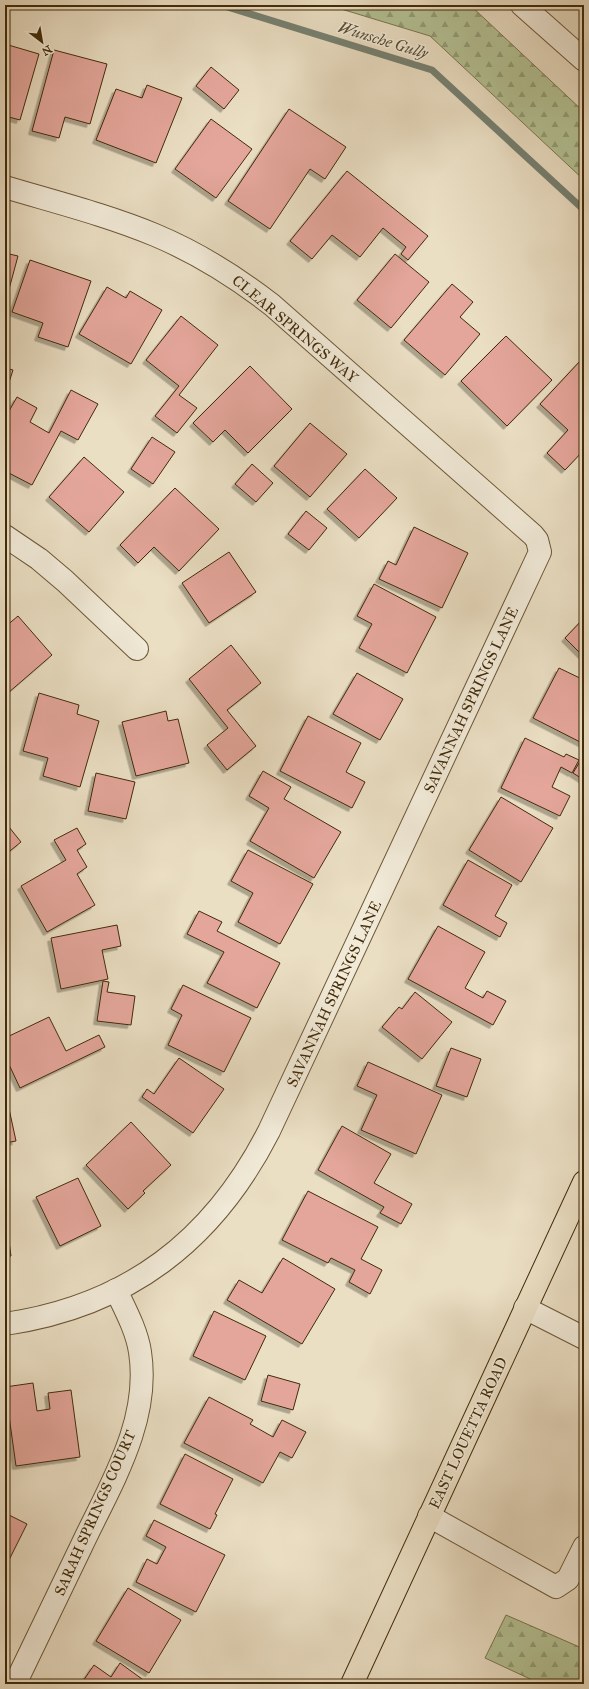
<svg xmlns="http://www.w3.org/2000/svg" width="589" height="1689" viewBox="0 0 589 1689" font-family="'IM FELL Great Primer',serif">
<style>
.forest{fill:url(#forest-firs);stroke:#7b764e}
.lines{fill:none;stroke-linecap:round;stroke-linejoin:round}
.stream{stroke:#768172;stroke-width:7}
.building{fill:#e4a69b;stroke:#422b08;filter:url(#shadow)}
.minor-casing{stroke:#6c5837;stroke-width:24}
.major-casing{stroke:#422b08;stroke-width:24}
.minor{stroke:#f1ead8;stroke-width:22}
.major{stroke:#eadec3;stroke-width:22}
.labels{text-anchor:middle;dominant-baseline:central;stroke-width:3;stroke-linejoin:round;paint-order:stroke}
.street-label{font-size:15px;fill:#422b08;stroke:#f1ead8}
.water-label{font-size:16px;font-style:italic;fill:#584f34;stroke:#f1ead8}
</style>
<defs>
<pattern id="forest-firs" width="22" height="20" patternUnits="userSpaceOnUse"><rect width="22" height="20" fill="#b4c295"/><path d="M5 1l3.5 6h-7zM16 11l3.5 6h-7z" fill="#949e78"/></pattern>
<filter id="shadow"><feDropShadow dx="-3.5" dy="3.5" stdDeviation="0" flood-color="#0004"/></filter>
</defs>
<rect width="100%" height="100%" fill="#eadec3"/>
<filter id="stains"><feTurbulence type="fractalNoise" baseFrequency=".005" numOctaves="4"/><feColorMatrix values="0 0 0 0 .2 0 0 0 0 .09 0 0 0 0 .02 0 0 0 .5 -.17"/></filter>
<radialGradient id="worn" r=".72"><stop offset=".6" stop-color="#630" stop-opacity="0"/><stop offset="1" stop-color="#630" stop-opacity=".3"/></radialGradient>
<g class="forest">
<path d="M328,5H470L584,112V180L430,36Z"/>
<path d="M506,1615L584,1649V1684H541L485,1658Z"/>
</g>
<g class="lines">
<path class="stream" d="M221,5L432,70L584,210"/>
</g>
<g class="building">
<path d="M5,44L39,54L20,120L5,116Z"/>
<path d="M54,50L107,64L90,124L65,117L59,138L32,131Z"/>
<path d="M211,67L239,90L224,109L196,86Z"/>
<path d="M147,85L182,98L156,163L96,140L116,89L142,98Z"/>
<path d="M289,109L346,147L325,179L310,169L270,229L228,201Z"/>
<path d="M211,119L252,149L216,198L175,169Z"/>
<path d="M347,171L428,236L408,260L401,254L406,247L383,228L360,257L332,235L312,259L290,241Z"/>
<path d="M5,253L18,256L5,304Z"/>
<path d="M395,254L429,282L391,328L357,300Z"/>
<path d="M30,260L91,281L68,347L38,337L43,323L12,312Z"/>
<path d="M452,284L473,302L460,317L480,334L445,375L404,340Z"/>
<path d="M107,287L126,298L130,291L162,310L131,364L79,334Z"/>
<path d="M181,316L218,345L179,395L197,408L177,433L155,416L179,386L146,360Z"/>
<path d="M506,336L552,380L507,426L461,381Z"/>
<path d="M581,360L584,362V450L565,470L547,453L568,430L540,404Z"/>
<path d="M250,366L292,409L248,453L225,430L213,442L193,423Z"/>
<path d="M5,368L13,370L5,395Z"/>
<path d="M71,390L98,404L78,440L61,431L32,485L5,471V418L17,397L37,408L30,422L49,433Z"/>
<path d="M310,423L347,454L310,497L274,466Z"/>
<path d="M152,437L175,452L153,484L131,469Z"/>
<path d="M84,457L124,492L89,532L49,497Z"/>
<path d="M252,464L273,483L256,502L235,484Z"/>
<path d="M365,469L397,498L359,538L327,509Z"/>
<path d="M175,488L219,529L179,571L154,547L138,563L120,545Z"/>
<path d="M306,511L327,528L309,550L288,534Z"/>
<path d="M414,527L468,553L442,608L379,579L388,561L396,565Z"/>
<path d="M229,552L256,592L209,623L182,583Z"/>
<path d="M374,584L436,617L407,673L359,648L372,624L357,616Z"/>
<path d="M18,616L52,655L8,693L5,690V627Z"/>
<path d="M584,618V657L565,638Z"/>
<path d="M231,645L261,683L227,710L256,746L227,770L207,745L228,728L189,679Z"/>
<path d="M559,668L584,680V744L533,718Z"/>
<path d="M357,673L403,699L380,740L333,714Z"/>
<path d="M39,693L79,705L77,714L99,721L80,787L43,776L48,758L23,751Z"/>
<path d="M166,711L168,721L178,719L189,763L136,776L122,722Z"/>
<path d="M308,716L361,743L346,772L365,782L352,808L280,771Z"/>
<path d="M525,738L564,757L566,754L579,760L572,773L561,767L552,787L570,796L560,816L501,788Z"/>
<path d="M584,755V780L573,773Z"/>
<path d="M263,771L291,787L284,799L341,832L314,878L250,841L269,808L249,796Z"/>
<path d="M96,773L135,782L126,819L88,811Z"/>
<path d="M501,797L553,828L521,882L469,850Z"/>
<path d="M5,822L21,842L5,855Z"/>
<path d="M77,828L86,844L77,850L87,867L77,874L95,905L47,932L21,886L66,860L54,840Z"/>
<path d="M248,850L313,884L280,944L238,922L253,893L231,881Z"/>
<path d="M468,860L512,885L495,916L507,923L500,937L443,905Z"/>
<path d="M199,911L222,922L217,931L280,963L257,1008L207,983L224,952L187,934Z"/>
<path d="M117,925L121,946L102,950L108,979L61,989L51,938Z"/>
<path d="M438,926L485,952L465,988L483,998L487,991L506,1001L493,1025L408,979Z"/>
<path d="M103,981L109,982L107,992L135,996L131,1025L97,1021Z"/>
<path d="M183,985L251,1018L224,1072L168,1045L182,1015L171,1009Z"/>
<path d="M415,992L452,1022L422,1059L382,1027L399,1007L402,1009Z"/>
<path d="M49,1017L66,1051L99,1035L105,1047L20,1088L5,1056V1038Z"/>
<path d="M451,1048L481,1059L467,1097L436,1086Z"/>
<path d="M179,1058L224,1089L193,1133L142,1097L147,1089L154,1094Z"/>
<path d="M368,1062L442,1095L416,1154L361,1130L377,1095L357,1086Z"/>
<path d="M5,1104H8L16,1141L5,1143Z"/>
<path d="M131,1122L171,1165L143,1191L145,1193L128,1209L86,1165Z"/>
<path d="M342,1126L391,1154L374,1183L412,1204L401,1224L380,1213L384,1207L318,1170Z"/>
<path d="M78,1178L101,1226L60,1246L36,1197Z"/>
<path d="M308,1191L378,1227L361,1259L382,1270L370,1294L349,1282L355,1270L331,1258L328,1263L282,1240Z"/>
<path d="M5,1213L11,1256L5,1257Z"/>
<path d="M283,1258L335,1289L302,1344L227,1300L239,1280L262,1293Z"/>
<path d="M214,1311L266,1336L245,1380L193,1356Z"/>
<path d="M268,1375L300,1384L293,1410L261,1401Z"/>
<path d="M33,1383L37,1411L50,1409L48,1393L71,1390L80,1457L16,1466L5,1387Z"/>
<path d="M209,1397L253,1420L250,1424L273,1437L282,1420L306,1432L292,1458L280,1452L263,1483L184,1443Z"/>
<path d="M185,1454L233,1479L215,1514L217,1515L210,1529L160,1504Z"/>
<path d="M5,1513L27,1524L6,1566H5Z"/>
<path d="M154,1520L225,1555L196,1612L136,1582L147,1559L157,1564L166,1547L146,1536Z"/>
<path d="M128,1588L181,1620L149,1673L96,1641Z"/>
<path d="M120,1663L142,1679L138,1684H81L94,1665L111,1677Z"/>
</g>
<g class="lines">
<g class="minor-casing">
<g id="minor">
<path d="M522,5L584,60"/>
<path d="M5,187C55,202 107,215 155,235C198,253 236,277 272,305L533,535L537,540L540,552L269,1131C213,1241 128,1306 5,1324"/>
<path d="M5,536L39,559L65,581L137,649"/>
<path d="M525,1308L584,1338"/>
<path d="M429,1516L556,1587L568,1579L584,1547"/>
<path d="M15,1684C37,1638 59,1592 81,1547C109,1487 151,1422 140,1352C137,1331 125,1309 116,1290"/>
</g>
</g>
<g class="major-casing">
<path id="major" d="M352,1684L584,1182"/>
</g>
<use href="#minor" class="minor"/>
<use href="#major" class="major"/>
</g>
<g class="labels">
<g class="street-label">
<text transform="translate(295 329) rotate(40)">CLEAR SPRINGS WAY</text>
<text transform="translate(471 700) rotate(-65)">SAVANNAH SPRINGS LANE</text>
<text transform="translate(334 994) rotate(-65)">SAVANNAH SPRINGS LANE</text>
<text transform="translate(468 1433) rotate(-65)">EAST LOUETTA ROAD</text>
<text transform="translate(95 1513) rotate(-66)">SARAH SPRINGS COURT</text>
</g>
<g class="water-label">
<text transform="translate(383 40) rotate(17)">Wunsche Gully</text>
</g>
</g>
<rect width="589" height="1689" fill="none" stroke="#eadec3" stroke-width="20"/>
<rect x="6" y="6" width="577" height="1677" fill="none" stroke="#422b08" stroke-width="2"/>
<rect x="10" y="10" width="569" height="1669" fill="none" stroke="#422b08"/>
<g transform="translate(42 42) rotate(149)" stroke="#f1ead8" stroke-width="3" paint-order="stroke">
<path d="M0-3L7 15L0 10L-7 15Z" fill="#422b08"/>
<text y="-6" font-size="11" font-weight="bold" text-anchor="middle" fill="#422b08">N</text>
</g>
<rect width="100%" height="100%" filter="url(#stains)"/>
<rect width="100%" height="100%" fill="url(#worn)"/>
</svg>
